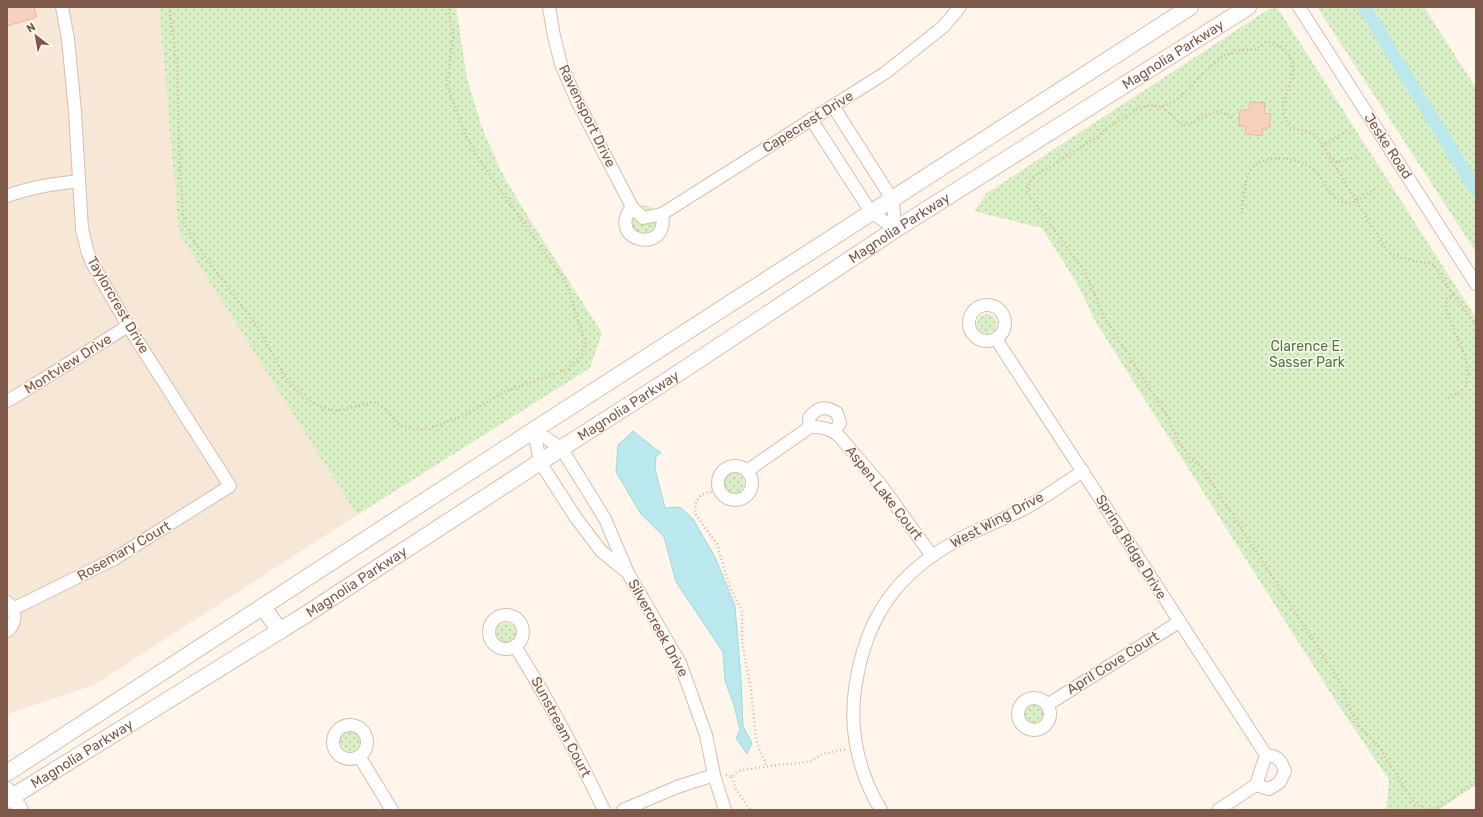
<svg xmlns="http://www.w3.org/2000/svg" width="1483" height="817" viewBox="0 0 1483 817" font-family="Rubik,sans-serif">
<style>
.residential{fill:#f7e7d7}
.green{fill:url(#green-dots)}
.water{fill:#bbe8ec;stroke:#a0d9df}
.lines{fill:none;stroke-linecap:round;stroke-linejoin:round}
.canal{stroke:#bbe8ec;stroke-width:13}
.building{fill:#f8d1be;stroke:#ecb69c}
.minor-casing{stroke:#d6beb0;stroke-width:14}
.tertiary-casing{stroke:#d6beb0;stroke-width:16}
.secondary-casing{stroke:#d9beac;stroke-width:18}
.path{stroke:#deb4a0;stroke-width:2.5;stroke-dasharray:1 3;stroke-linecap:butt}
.minor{stroke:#fff;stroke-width:12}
.tertiary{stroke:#fff;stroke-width:14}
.secondary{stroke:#fff;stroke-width:16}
.labels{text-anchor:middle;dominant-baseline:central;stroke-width:3;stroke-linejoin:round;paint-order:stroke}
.street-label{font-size:14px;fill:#7e5849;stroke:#fff9f3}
.park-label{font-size:14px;fill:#4f783a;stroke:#fff9f3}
</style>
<defs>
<pattern id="green-dots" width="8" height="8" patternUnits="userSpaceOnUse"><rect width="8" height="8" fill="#d9efc5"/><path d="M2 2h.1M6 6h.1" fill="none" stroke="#b5c4a2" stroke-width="1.8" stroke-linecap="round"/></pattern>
</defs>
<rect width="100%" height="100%" fill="#fff5ea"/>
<path class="residential" d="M7,7H159L179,233L357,515L94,685L7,714Z"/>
<g class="green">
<path d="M159,7H456L467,78L481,125L501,171L522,207L602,333L590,368L357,515L179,233Z"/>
<path d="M1272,7H1277L1476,318V785L1438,810H1386L1389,780L1337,703L1095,321L1079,287L1042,228L974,211L987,193Z"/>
<path d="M1317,7H1424L1476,88V252Z"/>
<path d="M643,205L653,208L659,217L655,232L636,235L628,218L638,206Z"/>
<circle cx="987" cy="324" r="10"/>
<circle cx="734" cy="483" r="10"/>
<circle cx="506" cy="633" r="10"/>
<circle cx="1034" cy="714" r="10"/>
<circle cx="350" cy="741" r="10"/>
</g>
<path class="water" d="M633,431L661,453L656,456L655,469L665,508L680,507L693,519L715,557L735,606L741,679L743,726L752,743L747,754L736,738L740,730L734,705L725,681L723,652L676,582L664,537L641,514L616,472L618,445Z"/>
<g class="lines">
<path class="canal" d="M1364,7L1476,190"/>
</g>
<g class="building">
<path d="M7,7H34L37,17L7,26Z"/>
<path d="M1250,102L1265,103L1264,113L1271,114L1269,128H1263L1262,136L1245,134L1246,126H1239L1240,110H1249Z"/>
</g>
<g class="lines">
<g class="minor-casing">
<g id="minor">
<path d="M549,7L554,36L561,64L577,101L632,207L643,218L662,214L885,73L943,27L960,7"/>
<path d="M1299,7L1476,284"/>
<path d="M833,106L892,199L896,229"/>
<path d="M811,119L871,212L896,229"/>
<path d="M7,196C31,187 54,184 79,181"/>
<path d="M632,207C605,241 670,256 662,214"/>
<circle cx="987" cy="323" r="18"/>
<path d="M996,339C1087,477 1176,617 1266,755"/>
<path d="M7,401L21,393L128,326"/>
<path d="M810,427L809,418C817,407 826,405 837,413L840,423L834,432"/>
<path d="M534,430L561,448L586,488L605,519L628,573L680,663L706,735L714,775L725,810"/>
<path d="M534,430L540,462L576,518L601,551L627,572"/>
<circle cx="735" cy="483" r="17"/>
<path d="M747,471L810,427C822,427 830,428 839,436L881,485L932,556"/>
<path d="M7,602C17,609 17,623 7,631"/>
<path d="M13,609L114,559L230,486L128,326L92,263L87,250L82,229L75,112L68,39L62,7"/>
<circle cx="506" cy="632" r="17"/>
<path d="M515,646C548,699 577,754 604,810"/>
<circle cx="1034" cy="714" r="16"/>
<path d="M1047,705L1179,622"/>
<circle cx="350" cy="742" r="17"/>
<path d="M359,756L392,810"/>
<path d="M1256,785L1269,789L1280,782L1285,771C1281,760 1278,756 1266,755"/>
<path d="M623,810L677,787L714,775"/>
<path d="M881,810C859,774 849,731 855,689C865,619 895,575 956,541C977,529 1000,521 1022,510C1043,499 1063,484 1083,471"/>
<path d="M1218,810L1256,785L1266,755"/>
</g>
</g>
<g class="tertiary-casing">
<path id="tertiary" d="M7,789L21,810"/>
</g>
<g class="secondary-casing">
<g id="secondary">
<path d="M263,607L280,631"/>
<path d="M7,773L534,430L1190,7"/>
<path id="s1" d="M7,800L302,617L540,462L665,382L896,229L1248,7"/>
</g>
</g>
<g class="path">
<path d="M169,7L177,66L180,172L184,223L195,243L259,329L284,376L294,388L314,404L324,408L337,411L374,402L385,409L399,425L413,429H428L465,415L506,391L568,369L583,354L585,341L566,283L480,161L466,136L447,86L453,36L448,7"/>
<path d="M1162,107L1182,124L1187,125L1216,111L1234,117"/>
<path d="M1322,146L1347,131"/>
<path d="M1356,157L1337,162C1324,155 1324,140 1312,133C1306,130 1298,130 1291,128C1287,122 1283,115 1283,108C1284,96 1292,83 1293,71C1294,56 1280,43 1266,42L1256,49L1240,50L1223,56L1209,68L1199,77L1191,87L1179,98L1162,107L1149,105L1136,110L1107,128L1096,138L1033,177C1030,183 1027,186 1028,193L1086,274L1102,313L1167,416L1180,444L1190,458L1201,466L1342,685L1345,699L1358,724L1380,748L1413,801C1421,809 1427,811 1439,807L1476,782"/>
<path d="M1330,158L1385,248C1398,261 1417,260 1434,265L1453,295L1447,299C1438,314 1483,367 1462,390C1458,393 1453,395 1448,398"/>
<path d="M1242,213C1243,202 1244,180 1250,171C1261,152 1300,157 1314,170C1323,179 1329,197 1343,202C1354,206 1367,194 1376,188"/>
<path d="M1453,295L1469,315L1476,328"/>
<path d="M719,489L701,495L696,502L695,508L696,515L717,544L729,585L742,611V642L751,690L756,739L760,752L764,758L766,766"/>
<path d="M726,775L732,777L737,772L742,770L785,764L802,763L811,761L822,754L846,749"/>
<path d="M732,777L736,789L750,810"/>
</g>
<use href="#minor" class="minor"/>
<use href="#tertiary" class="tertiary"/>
<use href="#secondary" class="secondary"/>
</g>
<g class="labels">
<g class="street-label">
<text stroke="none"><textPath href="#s1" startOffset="1384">Magnolia Parkway</textPath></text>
<text transform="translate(587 116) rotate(64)">Ravensport Drive</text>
<text transform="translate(808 122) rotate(-32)">Capecrest Drive</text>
<text transform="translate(1388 146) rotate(57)">Jeske Road</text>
<text stroke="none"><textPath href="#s1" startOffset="1060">Magnolia Parkway</textPath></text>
<text transform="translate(118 305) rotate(60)">Taylorcrest Drive</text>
<text transform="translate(68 364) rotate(-32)">Montview Drive</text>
<text stroke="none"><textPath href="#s1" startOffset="736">Magnolia Parkway</textPath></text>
<text transform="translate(884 493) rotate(52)">Aspen Lake Court</text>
<text transform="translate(997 520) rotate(-28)">West Wing Drive</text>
<text transform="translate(1131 547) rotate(58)">Spring Ridge Drive</text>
<text transform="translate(124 551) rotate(-30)">Rosemary Court</text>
<text stroke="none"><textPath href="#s1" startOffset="412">Magnolia Parkway</textPath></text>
<text transform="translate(658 628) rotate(61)">Silvercreek Drive</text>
<text transform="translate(1113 663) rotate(-32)">April Cove Court</text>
<text transform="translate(561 727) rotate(62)">Sunstream Court</text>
<text stroke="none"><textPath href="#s1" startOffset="88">Magnolia Parkway</textPath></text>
</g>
<g class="park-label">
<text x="1307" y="346">Clarence E.<tspan x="1307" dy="16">Sasser Park</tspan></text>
</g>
</g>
<rect width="1483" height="817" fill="none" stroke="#7e5849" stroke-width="16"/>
<g transform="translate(36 36) rotate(329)" stroke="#fff9f3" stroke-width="3" paint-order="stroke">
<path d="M0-3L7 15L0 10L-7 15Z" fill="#7e5849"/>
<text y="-6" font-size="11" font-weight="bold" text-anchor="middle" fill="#7e5849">N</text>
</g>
</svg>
